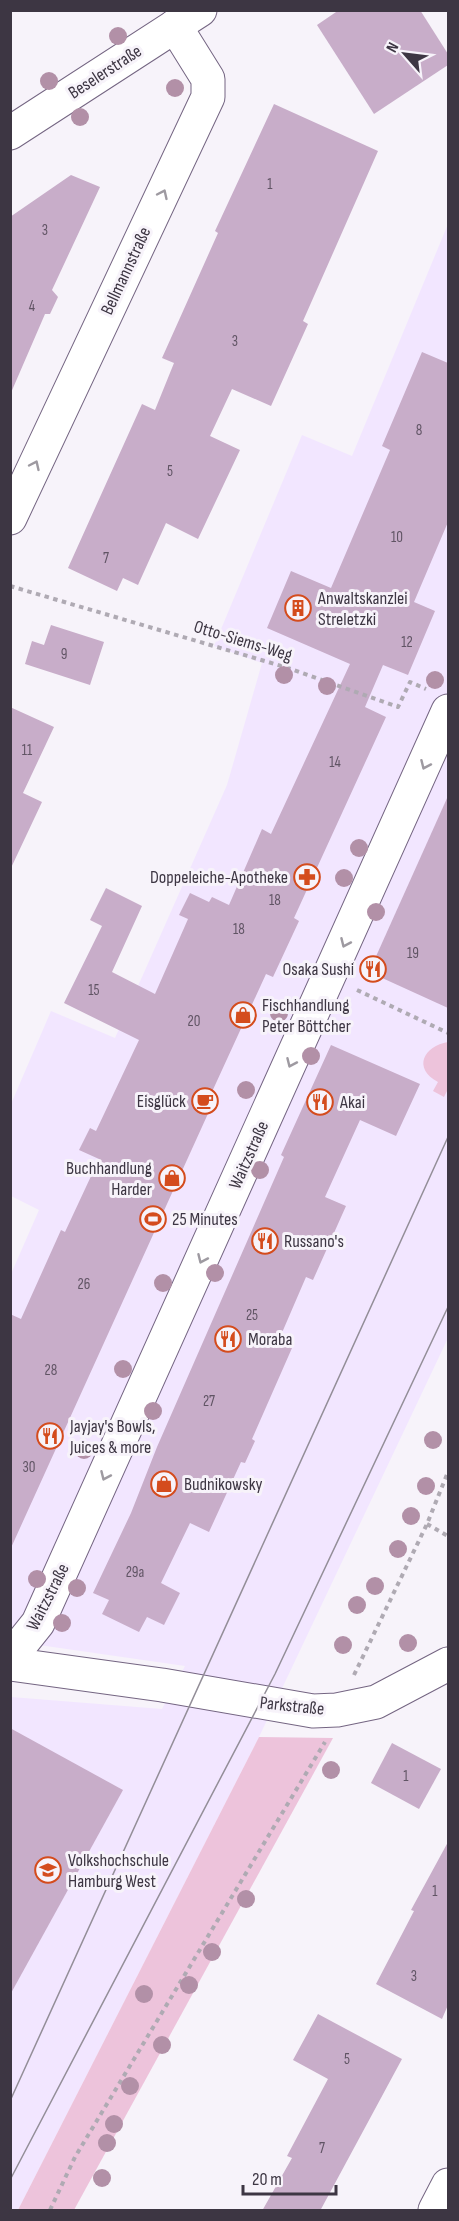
<svg xmlns="http://www.w3.org/2000/svg" width="459" height="2221" viewBox="0 0 459 2221" font-family="'Sofia Sans Condensed',sans-serif">
<style>
.built{fill:#f2e6ff}
.green{fill:#edc3db}
.building{fill:#c8adc9}
.lines{fill:none;stroke-linecap:round;stroke-linejoin:round}
.minor-casing{stroke:#746582;stroke-width:35}
.path{stroke:#afaab3;stroke-width:4;stroke-dasharray:4.5 4.5;stroke-linecap:butt}
.minor{stroke:#fff;stroke-width:33}
.tram{stroke:#938e98;stroke-width:1.5}
.tree{fill:#b290a7}
.oneway{stroke:#9e9aa1}
.labels{text-anchor:middle;dominant-baseline:central;stroke-width:6;stroke-linejoin:round;paint-order:stroke}
.number-label{font-size:15px;fill:#605464}
.street-label{font-size:18px;fill:#3d3643;stroke:#f7f3fa}
.poi-label{font-size:18px;fill:#3d3643;stroke:#f7f3fa;text-anchor:start}
</style>
<rect width="100%" height="100%" fill="#f7f3fa"/>
<path class="built" d="M448,224V1338L259,1737L18,2210H10L11,1697L162,1709L185,1666L11,1641V1274L39,1210L11,1196V1104L51,1011L115,1038L227,785L262,663L214,646L302,435L352,456Z"/>
<g class="green">
<path d="M448,1042V1089L444,1097L433,1091L438,1082C412,1068 424,1046 448,1042Z"/>
<path d="M259,1737L333,1738L74,2210H18Z"/>
</g>
<g class="building">
<path d="M339,10H420L448,54V65L374,114L317,25Z"/>
<path d="M274,104L378,151L303,321L308,324L271,406L232,389L210,436L240,450L198,539L166,523L138,585L123,578L117,591L68,568L142,404L155,410L174,363L162,358L218,233L215,231Z"/>
<path d="M71,175L100,187L52,290L58,297L50,314H45L10,395V217Z"/>
<path d="M422,352L448,363V522L414,602L435,611L408,675L383,665L365,707L386,717L294,918L299,921L273,977L266,974L211,1094L216,1096L10,1550V1314L21,1319L61,1230L65,1232L99,1159L79,1150L90,1128L96,1131L139,1040L64,1003L102,926L90,920L106,888L142,906L112,972L155,994L188,919L179,915L190,893L209,902L212,897L229,905L262,829L271,834L350,664L267,628L291,571L331,588L390,450L382,446Z"/>
<path d="M51,625L104,642L90,685L25,664L32,641L44,645Z"/>
<path d="M10,707L54,727L23,793L42,802L10,870Z"/>
<path d="M448,796V1008L369,972Z"/>
<path d="M331,1045L420,1084L396,1136L360,1120L325,1197L346,1206L313,1280L306,1277L278,1342L292,1348L252,1439L255,1441L245,1463L241,1462L209,1532L190,1523L161,1583L180,1593L164,1625L147,1617L139,1632L102,1614L109,1600L93,1593L131,1513L157,1447L284,1157L281,1155Z"/>
<path d="M10,1728L123,1790L10,1995Z"/>
<path d="M392,1743L441,1769L419,1809L371,1783Z"/>
<path d="M448,1842V2005L442,2019L376,1984L414,1911L411,1910Z"/>
<path d="M318,2014L402,2059L320,2211H262L292,2158L287,2156L328,2079L293,2060Z"/>
</g>
<g class="lines">
<g class="minor-casing">
<g id="minor">
<path d="M10,133L200,10"/>
<path d="M10,518L208,97V79L175,26"/>
<path d="M10,1658L38,1623L448,711"/>
<path d="M10,1664L162,1685L313,1711L337,1710L376,1702L448,1664"/>
<path d="M435,2210L448,2185"/>
</g>
</g>
<g class="path">
<path d="M10,586L285,667L398,707L410,682L426,689"/>
<path d="M357,990L448,1033"/>
<path d="M427,1524L448,1536"/>
<path d="M354,1675L427,1524L448,1472"/>
<path d="M50,2210L75,2157L325,1742"/>
</g>
<use href="#minor" class="minor"/>
<g class="tram">
<path d="M10,2101L448,1137"/>
<path d="M10,2180L275,1674L448,1307"/>
</g>
</g>
<g class="tree">
<circle cx="118" cy="36" r="9"/>
<circle cx="49" cy="81" r="9"/>
<circle cx="175" cy="88" r="9"/>
<circle cx="80" cy="117" r="9"/>
<circle cx="284" cy="675" r="9"/>
<circle cx="435" cy="680" r="9"/>
<circle cx="327" cy="686" r="9"/>
<circle cx="359" cy="848" r="9"/>
<circle cx="344" cy="878" r="9"/>
<circle cx="376" cy="912" r="9"/>
<circle cx="279" cy="1013" r="9"/>
<circle cx="311" cy="1056" r="9"/>
<circle cx="246" cy="1090" r="9"/>
<circle cx="260" cy="1170" r="9"/>
<circle cx="215" cy="1273" r="9"/>
<circle cx="163" cy="1283" r="9"/>
<circle cx="123" cy="1369" r="9"/>
<circle cx="153" cy="1411" r="9"/>
<circle cx="433" cy="1440" r="9"/>
<circle cx="84" cy="1450" r="9"/>
<circle cx="426" cy="1486" r="9"/>
<circle cx="411" cy="1516" r="9"/>
<circle cx="398" cy="1549" r="9"/>
<circle cx="37" cy="1579" r="9"/>
<circle cx="375" cy="1586" r="9"/>
<circle cx="77" cy="1588" r="9"/>
<circle cx="357" cy="1605" r="9"/>
<circle cx="62" cy="1623" r="9"/>
<circle cx="408" cy="1643" r="9"/>
<circle cx="343" cy="1645" r="9"/>
<circle cx="331" cy="1770" r="9"/>
<circle cx="246" cy="1899" r="9"/>
<circle cx="212" cy="1952" r="9"/>
<circle cx="189" cy="1985" r="9"/>
<circle cx="144" cy="1994" r="9"/>
<circle cx="162" cy="2045" r="9"/>
<circle cx="130" cy="2086" r="9"/>
<circle cx="114" cy="2124" r="9"/>
<circle cx="107" cy="2143" r="9"/>
<circle cx="102" cy="2178" r="9"/>
</g>
<defs><path id="oneway-chevron" d="M-2-3.5L2.5 0L-2 3.5" fill="none" stroke-width="1.6" stroke-linecap="round" stroke-linejoin="round" transform="scale(1.5)"/></defs>
<g class="oneway">
<use href="#oneway-chevron" transform="translate(163 194) rotate(-65)"/>
<use href="#oneway-chevron" transform="translate(35 465) rotate(-65)"/>
<use href="#oneway-chevron" transform="translate(425 765) rotate(114)"/>
<use href="#oneway-chevron" transform="translate(345 943) rotate(114)"/>
<use href="#oneway-chevron" transform="translate(291 1063) rotate(114)"/>
<use href="#oneway-chevron" transform="translate(202 1259) rotate(114)"/>
<use href="#oneway-chevron" transform="translate(105 1476) rotate(114)"/>
</g>
<defs>
<g id="building-ring" transform="scale(1.35)"><circle r="9.5" fill="#f7f3fa" stroke="#d44c1d" stroke-width="1.5"/><path d="M-4-6H4V6H1V3H-1V6H-4ZM-2.5-4.3h1.7v1.8h-1.7ZM.8-4.3h1.7v1.8H.8ZM-2.5-1h1.7V.8h-1.7ZM.8-1h1.7V.8H.8Z" fill="#d44c1d"/></g>
<g id="pharmacy-ring" transform="scale(1.35)"><circle r="9.5" fill="#f7f3fa" stroke="#d44c1d" stroke-width="1.5"/><path d="M-2-6h4v4h4v4h-4v4h-4v-4h-4v-4h4Z" fill="#d44c1d"/></g>
<g id="restaurant-ring" transform="scale(1.35)"><circle r="9.5" fill="#f7f3fa" stroke="#d44c1d" stroke-width="1.5"/><path d="M-5-6h1v4h1v-4h1v4h1v-4h1v5L-1.5 .5V6h-2V.5L-5-1ZM5-6V6H3V1.5H1.5Q1.5-4 5-6Z" fill="#d44c1d"/></g>
<g id="shop-ring" transform="scale(1.35)"><circle r="9.5" fill="#f7f3fa" stroke="#d44c1d" stroke-width="1.5"/><path d="M-5-2.5h2.3a2.7 3.5 0 0 1 5.4 0H5L5.5 6h-11ZM-1.5-2.5h3a1.5 2.3 0 0 0-3 0Z" fill="#d44c1d"/></g>
<g id="cafe-ring" transform="scale(1.35)"><circle r="9.5" fill="#f7f3fa" stroke="#d44c1d" stroke-width="1.5"/><path d="M-5.5-4.5H6V0H3Q3 3.5 0 3.5H-2.5Q-5.5 3.5-5.5 0ZM3-3.2v2h1.7v-2ZM-6 4.5H4V6H-6Z" fill="#d44c1d"/></g>
<g id="stadium-ring" transform="scale(1.35)"><circle r="9.5" fill="#f7f3fa" stroke="#d44c1d" stroke-width="1.5"/><path d="M0-5a6.5 5 0 1 0 0 10a6.5 5 0 1 0 0-10ZM-3.5-1.8h7v3.6h-7Z" fill="#d44c1d"/></g>
<g id="university-ring" transform="scale(1.35)"><circle r="9.5" fill="#f7f3fa" stroke="#d44c1d" stroke-width="1.5"/><path d="M0-5L7-2L0 1L-7-2ZM-4 1L0 2.5L4 1V4Q0 6-4 4Z" fill="#d44c1d"/></g>
</defs>
<g fill-rule="evenodd">
<use href="#building-ring" x="298" y="608"/>
<use href="#pharmacy-ring" x="307" y="877"/>
<use href="#restaurant-ring" x="373" y="969"/>
<use href="#shop-ring" x="243" y="1015"/>
<use href="#cafe-ring" x="205" y="1101"/>
<use href="#restaurant-ring" x="320" y="1102"/>
<use href="#shop-ring" x="172" y="1178"/>
<use href="#stadium-ring" x="153" y="1219"/>
<use href="#restaurant-ring" x="265" y="1241"/>
<use href="#restaurant-ring" x="228" y="1339"/>
<use href="#restaurant-ring" x="50" y="1436"/>
<use href="#shop-ring" x="164" y="1484"/>
<use href="#university-ring" x="48" y="1870"/>
</g>
<g class="labels">
<g class="number-label">
<text x="270" y="184">1</text>
<text x="45" y="230">3</text>
<text x="32" y="306">4</text>
<text x="235" y="341">3</text>
<text x="419" y="430">8</text>
<text x="170" y="471">5</text>
<text x="397" y="537">10</text>
<text x="106" y="558">7</text>
<text x="407" y="642">12</text>
<text x="64" y="654">9</text>
<text x="27" y="750">11</text>
<text x="335" y="762">14</text>
<text x="275" y="900">18</text>
<text x="239" y="929">18</text>
<text x="413" y="953">19</text>
<text x="94" y="990">15</text>
<text x="194" y="1021">20</text>
<text x="84" y="1284">26</text>
<text x="252" y="1315">25</text>
<text x="51" y="1370">28</text>
<text x="209" y="1401">27</text>
<text x="29" y="1467">30</text>
<text x="135" y="1572">29a</text>
<text x="406" y="1776">1</text>
<text x="435" y="1891">1</text>
<text x="414" y="1976">3</text>
<text x="347" y="2059">5</text>
<text x="322" y="2148">7</text>
</g>
<g class="street-label">
<text transform="translate(105 72) rotate(-33)">Beselerstraße</text>
<text transform="translate(126 271) rotate(-65)">Bellmannstraße</text>
<text transform="translate(243 641) rotate(17)">Otto-Siems-Weg</text>
<text transform="translate(249 1155) rotate(-66)">Waitzstraße</text>
<text transform="translate(48 1597) rotate(-63)">Waitzstraße</text>
<text transform="translate(292 1706) rotate(6)">Parkstraße</text>
</g>
<g class="poi-label">
<text x="318" y="598">Anwaltskanzlei<tspan x="318" dy="21">Streletzki</tspan></text>
<text x="288" y="877" text-anchor="end">Doppeleiche-Apotheke</text>
<text x="354" y="969" text-anchor="end">Osaka Sushi</text>
<text x="262" y="1005">Fischhandlung<tspan x="262" dy="21">Peter Böttcher</tspan></text>
<text x="186" y="1101" text-anchor="end">Eisglück</text>
<text x="340" y="1102">Akai</text>
<text x="152" y="1168" text-anchor="end">Buchhandlung<tspan x="152" dy="21">Harder</tspan></text>
<text x="172" y="1219">25 Minutes</text>
<text x="284" y="1241">Russano's</text>
<text x="248" y="1339">Moraba</text>
<text x="70" y="1426">Jayjay's Bowls,<tspan x="70" dy="21">Juices &amp; more</tspan></text>
<text x="184" y="1484">Budnikowsky</text>
<text x="68" y="1860">Volkshochschule<tspan x="68" dy="21">Hamburg West</tspan></text>
</g>
</g>
<rect width="459" height="2221" fill="none" stroke="#3d3643" stroke-width="24"/>
<g transform="translate(405 54) rotate(298)" stroke="#f7f3fa" stroke-width="4.5" paint-order="stroke">
<path d="M0-4.5L10 22L0 15L-10 22Z" fill="#3d3643"/>
<text y="-9" font-size="16" font-weight="bold" text-anchor="middle" fill="#3d3643">N</text>
</g>
<path d="M243 2185v9h93v-9" fill="none" stroke="#3d3643" stroke-width="3"/>
<text x="252" y="2185" font-size="18" fill="#3d3643" stroke="#f7f3fa" stroke-width="4.5" paint-order="stroke">20 m</text>
</svg>
